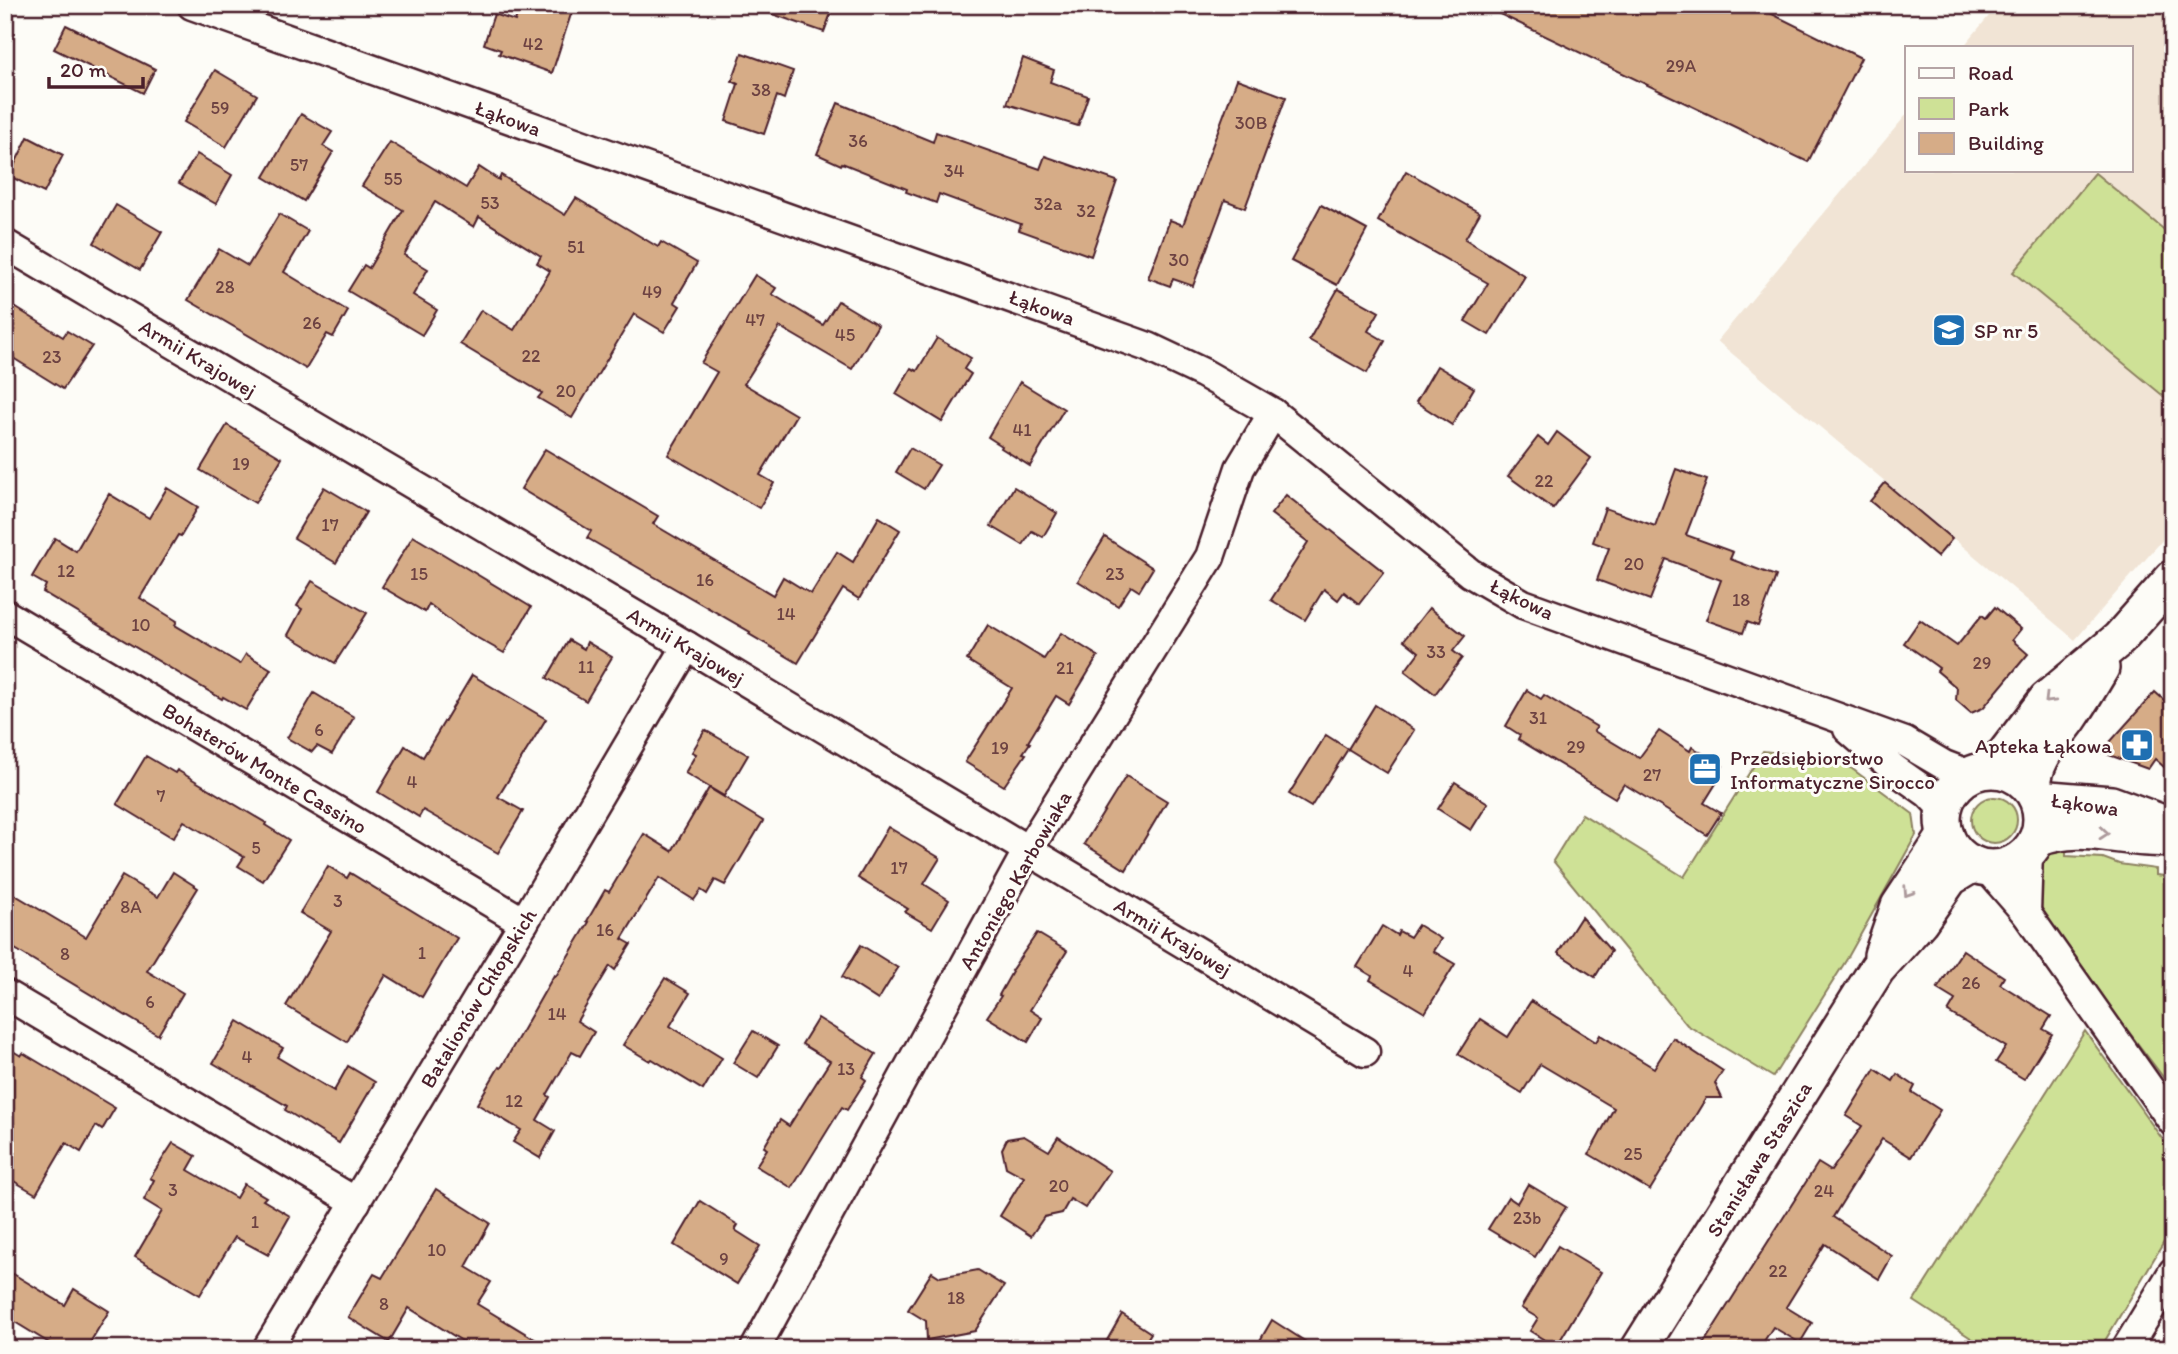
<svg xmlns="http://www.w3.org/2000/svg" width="2178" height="1354" viewBox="0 0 2178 1354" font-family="Itim,sans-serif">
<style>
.built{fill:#f1e4d5}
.green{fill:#cee196;stroke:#8c8060;stroke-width:2}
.building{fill:#d6ac87;stroke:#4a1f2b;stroke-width:2}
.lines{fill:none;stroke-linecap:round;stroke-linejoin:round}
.minor-casing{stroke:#4a1f2b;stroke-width:33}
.tertiary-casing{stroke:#4a1f2b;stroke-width:40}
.minor{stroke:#fdfcf7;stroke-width:28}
.tertiary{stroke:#fdfcf7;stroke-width:35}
.oneway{stroke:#ac999b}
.labels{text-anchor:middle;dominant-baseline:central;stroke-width:6;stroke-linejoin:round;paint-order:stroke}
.number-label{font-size:18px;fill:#6d4242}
.street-label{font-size:21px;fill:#4a1f2b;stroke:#fdfcf7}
.poi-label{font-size:21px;fill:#4a1f2b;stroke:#fdfcf7;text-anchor:start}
</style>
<rect width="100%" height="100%" fill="#fdfcf7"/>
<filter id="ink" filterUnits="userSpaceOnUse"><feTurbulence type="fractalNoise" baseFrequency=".0143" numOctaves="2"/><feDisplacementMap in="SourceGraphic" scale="14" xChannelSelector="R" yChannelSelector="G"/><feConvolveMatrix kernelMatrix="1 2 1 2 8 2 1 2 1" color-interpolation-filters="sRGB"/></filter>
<g filter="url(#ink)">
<path class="built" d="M1998,5H2173V528L2075,640L1717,341L1907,114V170H2131V47H1963Z"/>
<g class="green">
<path d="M2095,173L2173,237V404L2013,272Z"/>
<path d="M1763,751L1840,760L1913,814L1916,835L1847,959L1773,1077L1687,1025L1553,861L1582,814L1684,877Z"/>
<circle cx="1994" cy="820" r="23"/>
<path d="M2066,844V856L2103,858L2119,864L2156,869V875L2173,877V1090L2048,926C2038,908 2030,870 2047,853C2051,849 2060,847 2066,844Z"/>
<path d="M2085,1031L2173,1154V1227L2100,1349H1988L1914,1301Z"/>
</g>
<g class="building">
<path d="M520,5H574L552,73L499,54L501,50L484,44L494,14L515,21Z"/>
<path d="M758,5H834L824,32L758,9Z"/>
<path d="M1481,5H1754L1861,58L1808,162Z"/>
<path d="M66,25L155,69L143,93L54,49Z"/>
<path d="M742,53L793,71L784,99L777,96L764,134L726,121L738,84L732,81Z"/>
<path d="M1023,58L1054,70L1050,82L1088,96L1078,126L1007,104Z"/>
<path d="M215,70L257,95L226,147L184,122Z"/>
<path d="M1237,79L1286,97L1245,208L1225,200L1193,286L1173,279L1170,286L1148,278L1170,220L1183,225Z"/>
<path d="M838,103L933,142L936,132L1040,169L1045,156L1117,181L1091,256L1019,230L1021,224L939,194L936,203L906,192L907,189L842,163L841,165L817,154Z"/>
<path d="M301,114L332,132L323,146L333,152L304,201L264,177Z"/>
<path d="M28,137L63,155L44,193L9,176Z"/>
<path d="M390,142L466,188L479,167L499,180L501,175L565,215L576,198L658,247L661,242L697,263L674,302L680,306L664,332L634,314L572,418L538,398L542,393L460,344L481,310L514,330L550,271L537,263L541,256L479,217L474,227L435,202L404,255L428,269L413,295L437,310L422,335L348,291L364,265L369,268L403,210L362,186Z"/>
<path d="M197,154L232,175L216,204L179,183Z"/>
<path d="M1406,171L1480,213L1465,239L1525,276L1489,335L1465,321L1488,283L1378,221Z"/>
<path d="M116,205L162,232L140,270L94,243Z"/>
<path d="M1321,205L1367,230L1337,285L1291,261Z"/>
<path d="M279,214L308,231L284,272L348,311L333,337L327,334L306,369L188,300L219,249L248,266Z"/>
<path d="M755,275L776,288L772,294L823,325L838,301L878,325L852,369L780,327L744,384L796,415L760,475L774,483L759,508L668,455L717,372L701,363Z"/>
<path d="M1338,289L1379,312L1368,331L1385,341L1367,373L1309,340Z"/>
<path d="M5,301L63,337L67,331L92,346L63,389L5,353Z"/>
<path d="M937,338L971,358L964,369L971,374L942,422L896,394L911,368L917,371Z"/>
<path d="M1437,366L1474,388L1452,425L1416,402Z"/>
<path d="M1020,382L1064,409L1030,466L1001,448L1002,446L988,437Z"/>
<path d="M227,425L282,458L255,503L200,470Z"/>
<path d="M1557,432L1591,458L1553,509L1508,476L1538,437L1548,445Z"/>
<path d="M910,448L939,465L924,489L896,472Z"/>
<path d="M545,449L658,516L653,524L773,595L783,577L811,594L837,552L853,562L879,517L900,530L859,599L843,589L798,663L749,634L750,632L587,538L591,531L521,489Z"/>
<path d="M1676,469L1707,480L1686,535L1733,552L1730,559L1776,576L1758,626L1747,622L1743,633L1706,620L1721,580L1666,559L1650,600L1597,580L1609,548L1593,542L1605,508L1655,526Z"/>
<path d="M1885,483L1952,539L1937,557L1870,501Z"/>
<path d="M324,487L366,512L336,563L294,538Z"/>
<path d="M1014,487L1057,513L1043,537L1032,531L1023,545L991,526Z"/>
<path d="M167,488L198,507L181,536L178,535L140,598L177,621L175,625L240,664L246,654L271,669L246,710L223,697L222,699L43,592L46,585L32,577L55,538L76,551L109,494L149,518Z"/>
<path d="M1286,495L1384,572L1359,604L1344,592L1338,600L1324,589L1305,620L1271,600L1308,542L1271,514Z"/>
<path d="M413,536L531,607L504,653L460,628L429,604L425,612L382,587Z"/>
<path d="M1105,537L1153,568L1139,591L1131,586L1118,606L1078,581Z"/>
<path d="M312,581L367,613L335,663L288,635L302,609L297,606Z"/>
<path d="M1995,607L2021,629L2012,640L2028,654L1983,708L1971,713L1956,700L1957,688L1937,671L1939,668L1904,643L1920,620L1957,646L1982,615L1986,618Z"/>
<path d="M1429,608L1465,636L1453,651L1462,658L1435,694L1405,671L1419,652L1404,640Z"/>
<path d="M988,625L1044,659L1061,633L1098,656L1069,704L1056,696L1028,742L1030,743L1023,753L1026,754L1004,786L965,762L1012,688L967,660Z"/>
<path d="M569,640L584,649L587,642L612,657L586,701L547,678Z"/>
<path d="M472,675L546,719L498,797L523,811L498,853L423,810L419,817L378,792L405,746L423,757Z"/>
<path d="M1527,690L1541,699L1544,695L1597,727L1594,731L1639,758L1659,731L1690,751L1692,747L1723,766L1714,780L1717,782L1704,803L1721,813L1707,835L1624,784L1615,798L1518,739L1520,735L1506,726Z"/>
<path d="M2155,692L2173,708V775L2155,759L2148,769L2101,752Z"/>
<path d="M314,693L354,717L332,754L317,746L312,752L287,738Z"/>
<path d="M1375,705L1414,730L1387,773L1348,749Z"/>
<path d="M705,730L748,755L724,796L685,773L696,754L692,752Z"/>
<path d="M1326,735L1348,749L1311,807L1289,794Z"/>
<path d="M146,756L175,773L177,770L266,823L265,825L289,840L263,881L238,866L244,857L184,821L173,838L117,804Z"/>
<path d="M1126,776L1167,801L1126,870L1084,844Z"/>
<path d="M1455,782L1488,803L1471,830L1438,809Z"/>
<path d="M709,788L763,821L725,885L715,880L707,894L701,890L694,900L659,878L622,939L631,944L615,970L610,966L577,1021L594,1032L580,1056L572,1052L547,1095L550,1097L537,1120L555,1131L540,1158L513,1142L521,1130L477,1104L499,1067L501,1068L554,975L556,976L589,922L587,921L605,890L609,892L644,834L672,851Z"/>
<path d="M888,827L940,858L924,884L949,900L932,928L905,912L908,909L858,878Z"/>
<path d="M328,866L347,878L350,873L457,938L422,997L386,975L347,1042L286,1006L331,931L300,913Z"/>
<path d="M173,872L198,888L147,971L183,993L158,1035L5,943V889L86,937L122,876L158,897Z"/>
<path d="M1581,917L1611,951L1595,977L1558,953Z"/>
<path d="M1418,925L1441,939L1433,951L1455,964L1425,1013L1370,980L1372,976L1357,967L1382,926L1397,935L1399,931L1410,937Z"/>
<path d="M1037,933L1067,951L1030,1010L1042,1018L1028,1042L987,1017L1001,996L999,995L1012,972L1011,971Z"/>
<path d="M861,945L898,968L878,1000L842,977Z"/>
<path d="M1963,950L2004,977L2000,984L2051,1016L2043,1029L2052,1034L2024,1079L1996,1062L2006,1047L1948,1012L1955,1000L1937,989Z"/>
<path d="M665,978L690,993L670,1026L722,1058L703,1090L652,1059L650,1061L623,1045Z"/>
<path d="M1531,1001L1596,1042L1600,1035L1654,1068L1673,1038L1723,1071L1715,1083L1722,1098H1706L1650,1190L1589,1154L1614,1108L1540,1064L1522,1093L1458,1054L1480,1019L1508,1037Z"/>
<path d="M818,1018L876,1054L862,1077L866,1080L847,1110L842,1107L792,1188L756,1166L767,1149L764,1147L780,1120L789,1126L830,1061L802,1044Z"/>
<path d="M238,1021L283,1048L277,1057L334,1091L348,1066L375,1082L339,1143L285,1110L287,1106L213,1063Z"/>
<path d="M753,1031L778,1046L758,1078L733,1063Z"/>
<path d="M5,1046L21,1056L23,1053L115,1108L102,1130L96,1126L81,1152L66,1143L36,1194L5,1176Z"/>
<path d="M1875,1069L1893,1081L1897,1074L1915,1086L1912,1092L1940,1110L1911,1157L1882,1139L1833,1217L1892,1256L1879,1279L1825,1244L1786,1307L1812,1323L1800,1343L1773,1327L1759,1349H1700L1818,1163L1831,1171L1862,1126L1846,1116Z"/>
<path d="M1024,1136L1049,1151L1058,1137L1110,1171L1085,1208L1070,1199L1062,1213L1044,1217L1031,1236L1000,1216L1024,1177L1006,1167L1002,1149L1007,1139Z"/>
<path d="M173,1143L196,1156L188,1170L236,1198L244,1184L266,1197L263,1200L290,1216L268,1255L235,1237L200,1295L135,1257L162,1211L144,1200L154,1180L150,1178Z"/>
<path d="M1528,1184L1566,1207L1535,1257L1488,1229L1508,1197L1517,1203Z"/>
<path d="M436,1189L490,1223L466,1267L491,1282L477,1304L551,1349H475L409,1308L389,1342L348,1317L374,1274L382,1278Z"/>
<path d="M700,1201L738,1225L735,1230L760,1246L737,1284L674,1245Z"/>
<path d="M1558,1246L1601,1272L1556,1347L1530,1331L1538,1318L1521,1308Z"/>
<path d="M5,1269L65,1305L74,1289L109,1311L86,1349H59L5,1316Z"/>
<path d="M978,1270L1004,1286L975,1331L927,1340L926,1321L908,1310L932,1272L940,1277Z"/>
<path d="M1122,1314L1151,1333L1141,1349H1102Z"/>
<path d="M1272,1320L1317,1349H1255Z"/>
</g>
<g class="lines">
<g class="minor-casing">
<g id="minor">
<path d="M192,5L1148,347L1203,373L1273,413L1470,573L1523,604L1905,742L1944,765L1970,775"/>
<path d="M5,244L687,646L1365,1052"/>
<path d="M5,614L524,922"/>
<path d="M1848,729L1894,769L1928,793L1944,810"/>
<path d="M1986,867L2026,913L2173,1122"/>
<path d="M2026,913L2028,852"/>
<path d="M5,994L356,1202"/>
<path d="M267,1349L524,922L687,646"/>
<path d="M755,1349L1028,850L1210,557L1240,468L1273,413"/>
<path d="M2126,1349L2173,1272"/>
</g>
</g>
<g class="tertiary-casing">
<g id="tertiary">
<path d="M1985,770L2005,754L2047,699L2119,639L2173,578"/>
<circle cx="1992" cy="819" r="49"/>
<path d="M2033,791C2032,761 2052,742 2069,719C2080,703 2091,685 2101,668"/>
<path d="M2037,798L2111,804L2173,827"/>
<path d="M2037,839C2083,820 2125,842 2171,838"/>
<path d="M1882,955L1899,906L1946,835"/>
<path d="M1639,1349L1877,969L1920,921L1950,878L1973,864"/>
</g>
</g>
<use href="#minor" class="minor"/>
<use href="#tertiary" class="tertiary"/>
</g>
<defs><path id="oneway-chevron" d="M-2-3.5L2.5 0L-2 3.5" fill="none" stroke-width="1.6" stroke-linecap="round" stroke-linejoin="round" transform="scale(1.75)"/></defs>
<g class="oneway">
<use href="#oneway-chevron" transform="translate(2049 699) rotate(135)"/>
<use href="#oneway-chevron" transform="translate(2104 833) rotate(5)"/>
<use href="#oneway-chevron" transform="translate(1908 892) rotate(123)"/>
</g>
</g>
<defs>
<g id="school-square" transform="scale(1.75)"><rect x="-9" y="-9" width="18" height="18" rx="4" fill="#1f6fb2" stroke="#fdfcf7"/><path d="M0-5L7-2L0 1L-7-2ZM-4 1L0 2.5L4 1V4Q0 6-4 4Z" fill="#fff"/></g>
<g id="pharmacy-square" transform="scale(1.75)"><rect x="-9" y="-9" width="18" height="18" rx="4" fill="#1f6fb2" stroke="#fdfcf7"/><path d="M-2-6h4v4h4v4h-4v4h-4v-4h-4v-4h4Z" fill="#fff"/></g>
<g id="office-square" transform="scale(1.75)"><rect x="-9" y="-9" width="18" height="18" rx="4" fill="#1f6fb2" stroke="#fdfcf7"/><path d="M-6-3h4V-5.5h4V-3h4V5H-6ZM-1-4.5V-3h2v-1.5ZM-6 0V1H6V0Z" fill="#fff"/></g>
</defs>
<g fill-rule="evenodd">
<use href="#school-square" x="1949" y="330"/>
<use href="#pharmacy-square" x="2137" y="745"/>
<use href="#office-square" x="1705" y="769"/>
</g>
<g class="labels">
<g class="number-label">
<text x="533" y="44">42</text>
<text x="1681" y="66">29A</text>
<text x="761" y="90">38</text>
<text x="220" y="108">59</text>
<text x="1251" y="123">30B</text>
<text x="858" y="141">36</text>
<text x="299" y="165">57</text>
<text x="954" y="171">34</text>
<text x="393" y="179">55</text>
<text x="490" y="203">53</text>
<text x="1048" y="204">32a</text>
<text x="1086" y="211">32</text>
<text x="576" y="247">51</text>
<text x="1179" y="260">30</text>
<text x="225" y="287">28</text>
<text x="652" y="292">49</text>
<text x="755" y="320">47</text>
<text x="312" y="323">26</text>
<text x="845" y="335">45</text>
<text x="531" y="356">22</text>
<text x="52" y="357">23</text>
<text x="566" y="391">20</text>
<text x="1022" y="430">41</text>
<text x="241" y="464">19</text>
<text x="1544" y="481">22</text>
<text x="330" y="525">17</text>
<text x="1634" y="564">20</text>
<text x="66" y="571">12</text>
<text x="419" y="574">15</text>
<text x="1115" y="574">23</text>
<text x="705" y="580">16</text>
<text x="1741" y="600">18</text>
<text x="786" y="614">14</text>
<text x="141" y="625">10</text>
<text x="1436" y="652">33</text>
<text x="1982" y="663">29</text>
<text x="586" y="667">11</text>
<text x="1065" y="668">21</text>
<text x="1538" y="718">31</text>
<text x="319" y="730">6</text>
<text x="1576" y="747">29</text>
<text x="1000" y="748">19</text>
<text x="1652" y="775">27</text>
<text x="412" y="782">4</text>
<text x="161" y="796">7</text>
<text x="256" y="848">5</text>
<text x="899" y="868">17</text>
<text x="338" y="901">3</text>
<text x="131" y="907">8A</text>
<text x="605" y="930">16</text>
<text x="422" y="953">1</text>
<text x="65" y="954">8</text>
<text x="1408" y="971">4</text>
<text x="1971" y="983">26</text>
<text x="150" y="1002">6</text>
<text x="557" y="1014">14</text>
<text x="247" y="1057">4</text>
<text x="846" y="1069">13</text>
<text x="514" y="1101">12</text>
<text x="1633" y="1154">25</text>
<text x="1059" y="1186">20</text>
<text x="173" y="1190">3</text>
<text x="1824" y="1191">24</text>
<text x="1527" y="1218">23b</text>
<text x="255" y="1222">1</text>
<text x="437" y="1250">10</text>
<text x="724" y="1259">9</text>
<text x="1778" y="1271">22</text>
<text x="956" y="1298">18</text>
<text x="384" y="1304">8</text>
</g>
<g class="street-label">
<text transform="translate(508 118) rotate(20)">Łąkowa</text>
<text transform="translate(1042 307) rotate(20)">Łąkowa</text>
<text transform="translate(198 358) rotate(31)">Armii Krajowej</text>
<text transform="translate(1522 599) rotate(26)">Łąkowa</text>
<text transform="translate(686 646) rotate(31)">Armii Krajowej</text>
<text transform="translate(265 768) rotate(31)">Bohaterów Monte Cassino</text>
<text transform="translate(2085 804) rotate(8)">Łąkowa</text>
<text transform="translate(1015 880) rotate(-60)">Antoniego Karbowiaka</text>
<text transform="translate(1173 937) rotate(31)">Armii Krajowej</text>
<text transform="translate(478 998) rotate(-59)">Batalionów Chłopskich</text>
<text transform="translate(1759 1159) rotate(-58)">Stanisława Staszica</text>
</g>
<g class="poi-label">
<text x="1974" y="330">SP nr 5</text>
<text x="2112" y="745" text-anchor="end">Apteka Łąkowa</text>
<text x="1730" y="757">Przedsiębiorstwo<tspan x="1730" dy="24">Informatyczne Sirocco</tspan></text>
</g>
</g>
<rect width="2178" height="1354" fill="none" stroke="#fdfcf7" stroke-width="28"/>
<rect x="14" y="14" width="2150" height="1326" fill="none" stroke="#4a1f2b" stroke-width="2.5" filter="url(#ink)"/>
<rect x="1905" y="46" width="228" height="126" fill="#fdfcf7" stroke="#b5a4a5" stroke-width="2"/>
<rect x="1919" y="68" width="35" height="10" fill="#fdfcf7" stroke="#b5a4a5" stroke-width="2"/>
<text x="1968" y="80" font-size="21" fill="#4a1f2b">Road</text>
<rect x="1919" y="98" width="35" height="21" fill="#cee196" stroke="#b5a4a5" stroke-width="2"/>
<text x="1968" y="116" font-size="21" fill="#4a1f2b">Park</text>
<rect x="1919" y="133" width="35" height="21" fill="#d6ac87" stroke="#b5a4a5" stroke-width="2"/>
<text x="1968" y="150" font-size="21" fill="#4a1f2b">Building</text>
<path d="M49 77v10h94v-10" fill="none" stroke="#4a1f2b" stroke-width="3.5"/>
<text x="60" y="77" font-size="21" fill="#4a1f2b" stroke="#fdfcf7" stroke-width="5" paint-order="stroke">20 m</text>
</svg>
